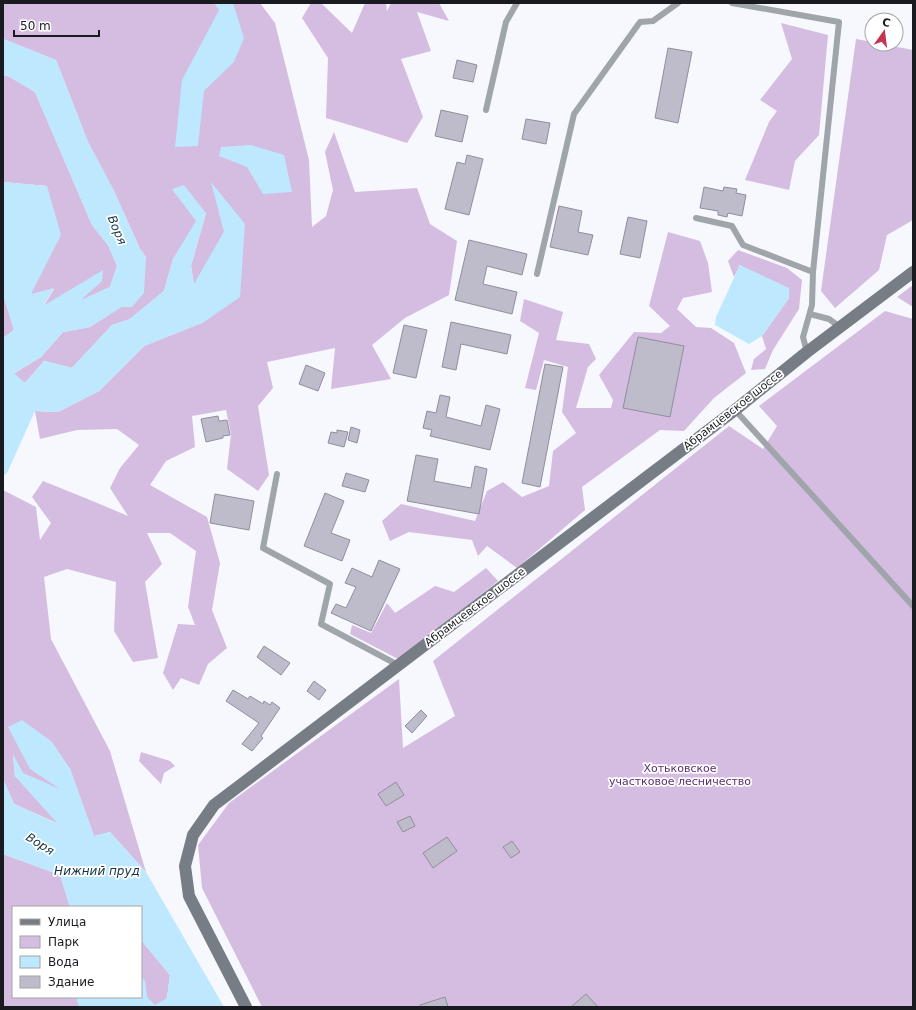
<svg xmlns="http://www.w3.org/2000/svg" width="916" height="1010" viewBox="0 0 916 1010" font-family="'DejaVu Sans',sans-serif">
<style>
.green{fill:#d4bde1}
.water{fill:#bde8fe}
.building{fill:#bebccb;stroke:#908e9d}
.lines{fill:none;stroke-linecap:round;stroke-linejoin:round}
.lane{stroke:#a0a5ab;stroke-width:6}
.secondary{stroke:#767d85;stroke-width:12}
.labels{text-anchor:middle;dominant-baseline:central;stroke-width:3.5;stroke-linejoin:round;paint-order:stroke}
.street-label{font-size:11px;fill:#191b20;stroke:#fff}
.park-label{font-size:11px;fill:#5b2e73;stroke:#fff}
.water-label{font-size:12px;font-style:italic;fill:#133544;stroke:#fff}
</style>
<rect width="100%" height="100%" fill="#f6f8fe"/>
<g class="green">
<path d="M3,3H260L275,23L309,160L312,227L326,216L333,190L325,152L334,132L355,192L417,188L430,224L457,241L449,295L405,318L372,345L391,379L331,389L335,348L267,362L273,388L258,406L269,475L258,491L227,469L231,434L226,410L192,416L195,447L166,461L150,485L207,517L220,563L212,610L227,648L208,664L199,685L181,678L173,690L163,673L178,624L195,625L188,607L196,551L170,533H147L162,564L145,582L158,658L133,662L114,631L116,582L67,569L44,577L51,639L110,751L146,872L110,832L94,836L70,769L51,741L63,791L22,773L13,756L15,776L59,824L14,804L3,779V490L36,507L40,540L51,523L32,497L43,481L95,502L128,516L110,488L120,468L139,445L117,429L77,430L40,439L35,411L58,412L99,391L144,346L204,322L224,232L194,285L191,266L206,213L172,189L197,221L173,259L164,291L130,319L112,325L72,368L44,361L25,383L13,374L41,357L63,332L90,327L121,307L146,257L140,249L114,191L88,142L56,60L3,39Z"/>
<path d="M311,3H321L352,33L365,3H386L387,11L391,3H439L449,21L417,12L431,51L401,59L423,117L407,143L363,129L326,118L328,58L302,18Z"/>
<path d="M781,23L828,35L819,135L795,161L789,190L745,180L769,122L777,111L760,100L792,59Z"/>
<path d="M856,39L872,42V44H882L913,50V220L887,235L879,270L835,308L821,291Z"/>
<path d="M3,75L10,77L35,92L92,225L108,245L117,266L110,287L80,301L43,307L54,289L31,295L47,186L3,182Z"/>
<path d="M668,232L700,241L708,263L712,292L683,298L677,309L696,327L711,328L734,343L746,373L714,398L684,431L660,430L582,487L585,510L517,568L487,546L478,556L472,540L409,532L390,541L382,521L401,504L475,521L487,491L503,482L522,497L549,486L553,451L576,433L562,412L568,367L544,360L536,390L525,388L539,333L520,321L524,299L563,312L556,340L589,344L596,359L588,367L576,408H611L613,400L599,375L634,332L661,333L670,326L649,306Z"/>
<path d="M738,250L787,268L802,280L799,309L773,350L765,369L751,370L754,359L766,349L762,336L789,298L740,265L734,277L728,261Z"/>
<path d="M913,285V307L897,297Z"/>
<path d="M3,294L14,330L3,338Z"/>
<path d="M885,311L913,319V1007H262L202,888L198,845L229,803L399,679L403,748L455,716L433,661L729,426L763,449L777,426L759,406Z"/>
<path d="M486,568L498,581L400,660L350,634L352,625L371,633L387,603L395,613L435,586L454,592Z"/>
<path d="M141,752L170,761L175,766L164,773L161,784L139,761Z"/>
<path d="M3,854L60,875L70,907H13V997H141V940L170,975L167,998L174,1007H3Z"/>
</g>
<g class="water">
<path d="M214,3H233L244,38L234,62L204,91L198,146L175,147L182,80L219,10Z"/>
<path d="M3,39L56,60L88,142L114,191L140,249L146,257L144,293L132,307H121L90,327L63,332L41,357L14,373L25,383L44,361L72,368L112,325L130,319L164,291L173,259L196,221L172,189L184,185L206,213L191,266L194,284L224,232L211,182L245,224L240,297L204,322L144,346L99,391L58,412L35,411L7,473L3,476V338L14,330L3,294V182L47,186L61,235L31,294L54,288L43,306L103,270L102,281L81,300L110,287L117,266L108,245L92,225L35,92L10,77L3,75Z"/>
<path d="M251,145L284,155L292,192L263,194L247,167L219,156L221,147Z"/>
<path d="M740,265L789,288V298L762,336L749,344L715,325L716,317Z"/>
<path d="M22,720L51,741L70,769L94,836L110,832L146,872L224,1007H79L76,997H141V977L145,981L147,997L155,1005L167,998L170,975L141,940V907H70L60,875L3,854V779L14,804L58,824L15,776L13,754L23,773L60,789L30,769L8,727Z"/>
</g>
<g class="building">
<path d="M668,48L692,52L678,123L655,118Z"/>
<path d="M457,60L477,65L473,82L453,78Z"/>
<path d="M441,110L468,116L462,142L435,136Z"/>
<path d="M526,119L550,123L546,144L522,139Z"/>
<path d="M467,155L483,159L469,215L445,209L457,162L465,164Z"/>
<path d="M704,187L723,191L724,187L737,189L736,193L746,195L742,216L728,213L727,217L718,215V211L700,208Z"/>
<path d="M559,206L582,211L578,232L593,235L588,255L550,247Z"/>
<path d="M628,217L647,221L640,258L620,254Z"/>
<path d="M469,240L527,254L522,275L487,266L483,284L517,292L512,314L455,300Z"/>
<path d="M451,322L511,335L507,354L461,344L456,370L442,367Z"/>
<path d="M404,325L427,330L416,378L393,373Z"/>
<path d="M638,337L684,346L670,417L623,408Z"/>
<path d="M545,364L563,367L540,487L522,483Z"/>
<path d="M306,365L325,373L318,391L299,384Z"/>
<path d="M440,395L450,397L446,417L481,426L486,405L500,409L490,450L430,436L432,430L423,428L427,411L436,413Z"/>
<path d="M218,416L219,421L227,420L230,435L223,436V438L206,442L201,419Z"/>
<path d="M351,427L360,430L357,443L348,440Z"/>
<path d="M337,430L348,432L344,447L328,443L331,432L337,433Z"/>
<path d="M416,455L438,459L434,481L471,488L475,466L487,469L479,514L407,501Z"/>
<path d="M346,473L369,480L365,492L342,486Z"/>
<path d="M325,493L344,501L331,533L350,540L342,561L304,546Z"/>
<path d="M215,494L254,501L249,530L210,523Z"/>
<path d="M379,560L400,569L371,631L331,613L336,604L346,608L356,587L345,583L352,568L372,577Z"/>
<path d="M264,646L290,663L281,675L257,657Z"/>
<path d="M314,681L326,690L319,700L307,691Z"/>
<path d="M233,690L248,699L250,696L263,704L264,701L270,705L272,702L280,708L261,736L263,738L252,751L242,744L259,723L226,701Z"/>
<path d="M421,710L427,716L412,733L405,726Z"/>
<path d="M396,782L404,795L386,806L378,794Z"/>
<path d="M410,816L415,826L403,832L397,822Z"/>
<path d="M447,837L457,851L433,868L423,853Z"/>
<path d="M512,841L520,852L511,858L503,847Z"/>
<path d="M586,994L598,1007H571Z"/>
<path d="M445,997L448,1007H420V1005Z"/>
</g>
<g class="lines">
<g class="lane">
<path d="M732,3L839,22L813,272L812,305L803,337L807,352"/>
<path d="M486,110L506,22L517,3"/>
<path d="M696,218L732,226L743,245L813,272"/>
<path d="M537,274L574,114L640,22L653,21L678,3"/>
<path d="M810,314L829,319L840,327"/>
<path d="M735,410L913,606"/>
<path d="M277,474L263,548L330,584L321,624L398,665"/>
</g>
<path class="secondary" d="M246,1007L189,896L185,866L193,835L214,805L735,410L807,352L913,272"/>
</g>
<g class="labels">
<g class="street-label">
<text transform="translate(733 410) rotate(-38)">Абрамцевское шоссе</text>
<text transform="translate(475 607) rotate(-37)">Абрамцевское шоссе</text>
</g>
<g class="park-label">
<text x="680" y="768">Хотьковское<tspan x="680" dy="13">участковое лесничество</tspan></text>
</g>
<g class="water-label">
<text transform="translate(117 230) rotate(67)">Воря</text>
<text transform="translate(40 844) rotate(32)">Воря</text>
<text x="97" y="871">Нижний пруд</text>
</g>
</g>
<rect width="916" height="1010" fill="none" stroke="#191b20" stroke-width="8"/>
<rect x="12" y="906" width="130" height="92" fill="#ffffff" stroke="#a3a4a6"/>
<rect x="20" y="919" width="20" height="6" fill="#767d85" stroke="#a3a4a6"/>
<text x="48" y="926" font-size="12" fill="#191b20">Улица</text>
<rect x="20" y="936" width="20" height="12" fill="#d4bde1" stroke="#a3a4a6"/>
<text x="48" y="946" font-size="12" fill="#191b20">Парк</text>
<rect x="20" y="956" width="20" height="12" fill="#bde8fe" stroke="#a3a4a6"/>
<text x="48" y="966" font-size="12" fill="#191b20">Вода</text>
<rect x="20" y="976" width="20" height="12" fill="#bebccb" stroke="#a3a4a6"/>
<text x="48" y="986" font-size="12" fill="#191b20">Здание</text>
<g transform="translate(884 32) rotate(14)"><circle r="19" fill="#ffffff" stroke="#a3a4a6"/>
<path d="M0-3L7 15L0 10L-7 15Z" fill="#c53552"/>
<text y="-6" font-size="11" font-weight="bold" text-anchor="middle" fill="#191b20">С</text>
</g>
<path d="M14 30v6h85v-6" fill="none" stroke="#191b20" stroke-width="2"/>
<text x="20" y="30" font-size="12" fill="#191b20" stroke="#ffffff" stroke-width="3" paint-order="stroke">50 m</text>
</svg>
